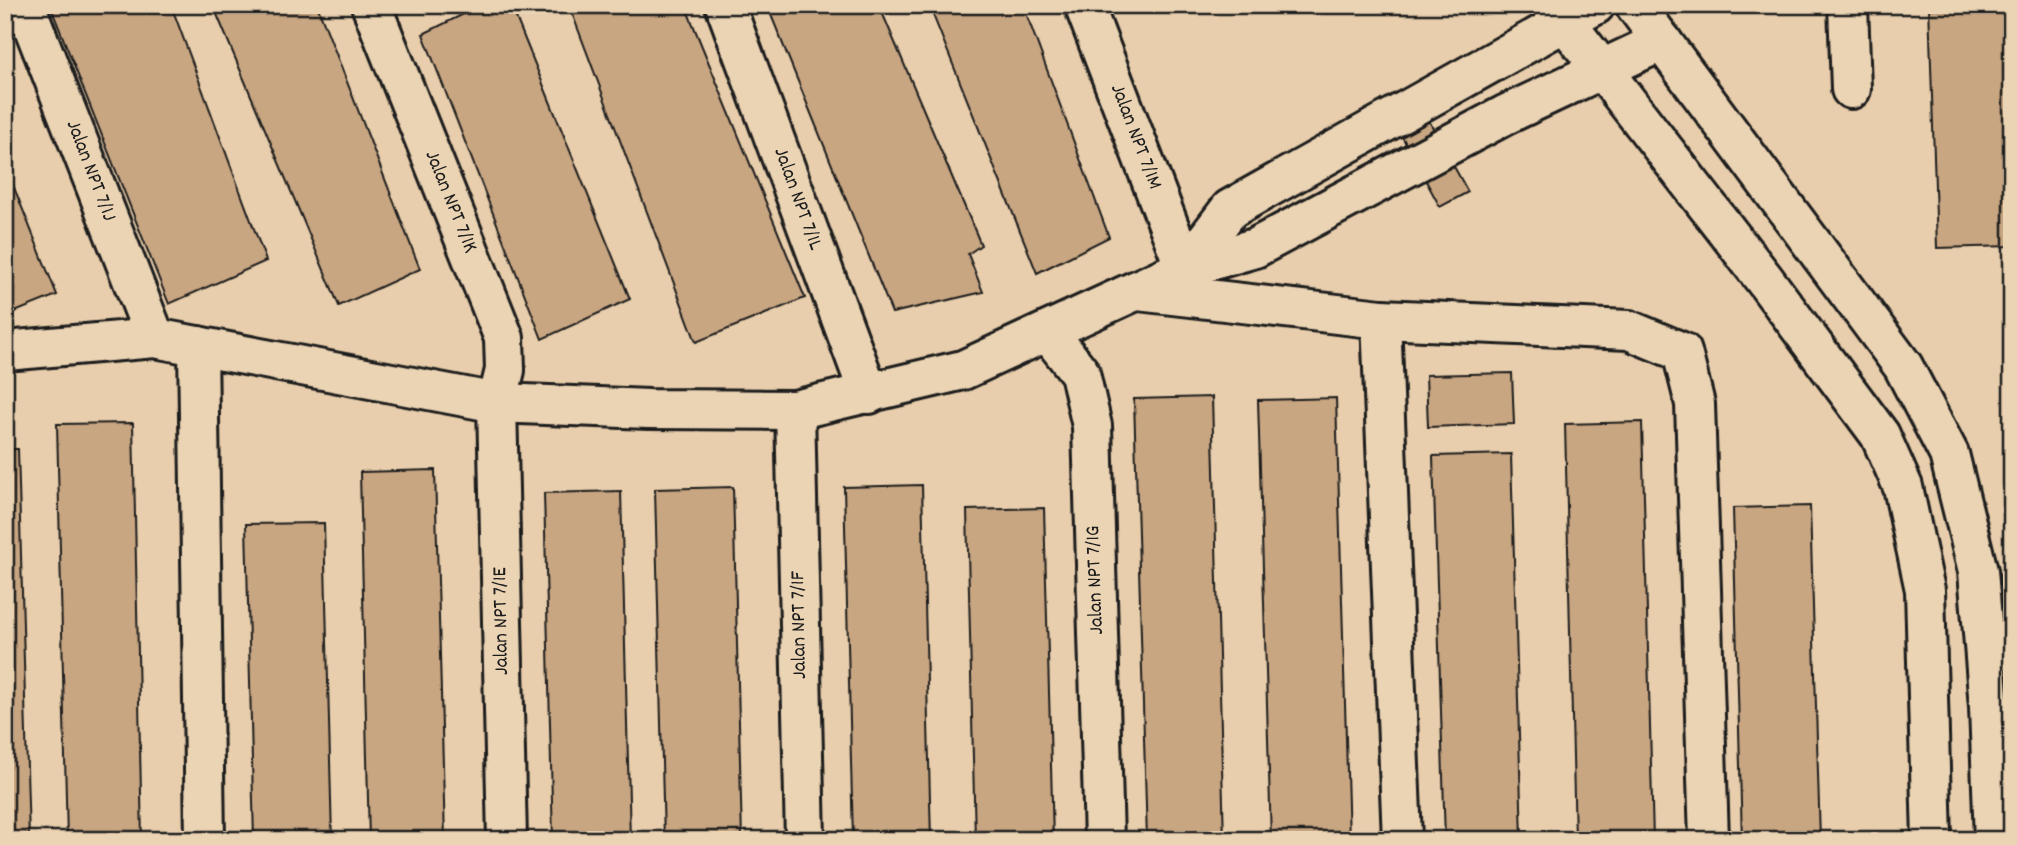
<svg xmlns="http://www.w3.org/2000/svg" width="2017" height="845" viewBox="0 0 2017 845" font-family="Dekko,sans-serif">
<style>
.building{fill:#c9a682;stroke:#1c1c1c;stroke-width:2}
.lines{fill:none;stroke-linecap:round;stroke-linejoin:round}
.minor-casing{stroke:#1c1c1c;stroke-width:44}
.minor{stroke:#ebd4b4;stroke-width:38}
.labels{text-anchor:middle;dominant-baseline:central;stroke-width:5;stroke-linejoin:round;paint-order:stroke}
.street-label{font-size:21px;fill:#1c1c1c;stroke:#ebd4b4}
</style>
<rect width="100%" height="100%" fill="#e8ceac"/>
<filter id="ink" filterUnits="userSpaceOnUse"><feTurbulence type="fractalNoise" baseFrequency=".0143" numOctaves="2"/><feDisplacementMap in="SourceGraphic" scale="14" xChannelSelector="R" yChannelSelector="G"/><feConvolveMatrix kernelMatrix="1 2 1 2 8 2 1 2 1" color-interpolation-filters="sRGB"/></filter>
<g filter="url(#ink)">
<g class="building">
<path d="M50,5H171L266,261L169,304Z"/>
<path d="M213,5H317L420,269L339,306Z"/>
<path d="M482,5H511L630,299L542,339L423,34Z"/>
<path d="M569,5H685L805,298L696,342Z"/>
<path d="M767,5H879L981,245L968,254L983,292L892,313Z"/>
<path d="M929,5H1023L1109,237L1037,273Z"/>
<path d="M1929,5H2006L2012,246L1937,248Z"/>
<path d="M1411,88L1468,192L1440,207L1384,103Z"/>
<path d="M5,165L57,295L5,316Z"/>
<path d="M1512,373L1514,424L1428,427L1426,375Z"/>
<path d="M1212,397L1224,840H1147L1134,399Z"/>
<path d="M1336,398L1349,840H1271L1258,400Z"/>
<path d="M1642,422L1653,840H1575L1565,424Z"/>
<path d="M133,423L142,840H67L57,424Z"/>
<path d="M5,449H18L29,840H5Z"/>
<path d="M1511,454L1522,840H1445L1433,456Z"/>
<path d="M435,470L445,840H369L360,472Z"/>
<path d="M922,485L931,840H853L844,487Z"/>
<path d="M733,487L742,840H664L655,489Z"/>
<path d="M621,491L630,840H553L544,493Z"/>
<path d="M1810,506L1820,840H1742L1733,508Z"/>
<path d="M1044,508L1053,840H975L967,510Z"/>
<path d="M324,523L332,840H254L246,524Z"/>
</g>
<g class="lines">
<g class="minor-casing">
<g id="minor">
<path d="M25,5L155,338"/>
<path d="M371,5L504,338L505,370L497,403L507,840"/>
<path d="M725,5L869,394"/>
<path d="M1084,5L1185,268"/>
<path d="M1552,5L1764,279L1880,435L1903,487L1925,590L1932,840"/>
<path d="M1635,5L1903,366L1949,454L1978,571L1989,707L1994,840"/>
<path d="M1848,5L1851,89"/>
<path d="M1185,268L1230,209L1595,5"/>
<path d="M1138,291L1381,319L1629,330L1682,352L1695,404L1709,840"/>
<path d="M1381,319L1402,840"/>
<path d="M1048,332L1080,373L1092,426L1104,840"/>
<path d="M198,346L205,840"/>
<path d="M5,351L155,338L497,403L649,409L795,410L963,370L1185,268L1255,248L1505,115L1662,41"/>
<path d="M795,410L805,840"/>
</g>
</g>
<use href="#minor" class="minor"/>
</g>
</g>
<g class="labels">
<g class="street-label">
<text transform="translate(1135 137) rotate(69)">Jalan NPT 7/1M</text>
<text transform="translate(90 171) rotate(69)">Jalan NPT 7/1J</text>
<text transform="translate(797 199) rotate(70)">Jalan NPT 7/1L</text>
<text transform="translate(450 202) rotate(68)">Jalan NPT 7/1K</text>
<text transform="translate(1096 580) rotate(-92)">Jalan NPT 7/1G</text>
<text transform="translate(502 621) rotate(-91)">Jalan NPT 7/1E</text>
<text transform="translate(800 625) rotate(-91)">Jalan NPT 7/1F</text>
</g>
</g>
<rect width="2017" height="845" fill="none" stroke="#ebd4b4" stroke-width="28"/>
<rect x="14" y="14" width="1989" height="817" fill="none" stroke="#1c1c1c" stroke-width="2.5" filter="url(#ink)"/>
</svg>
